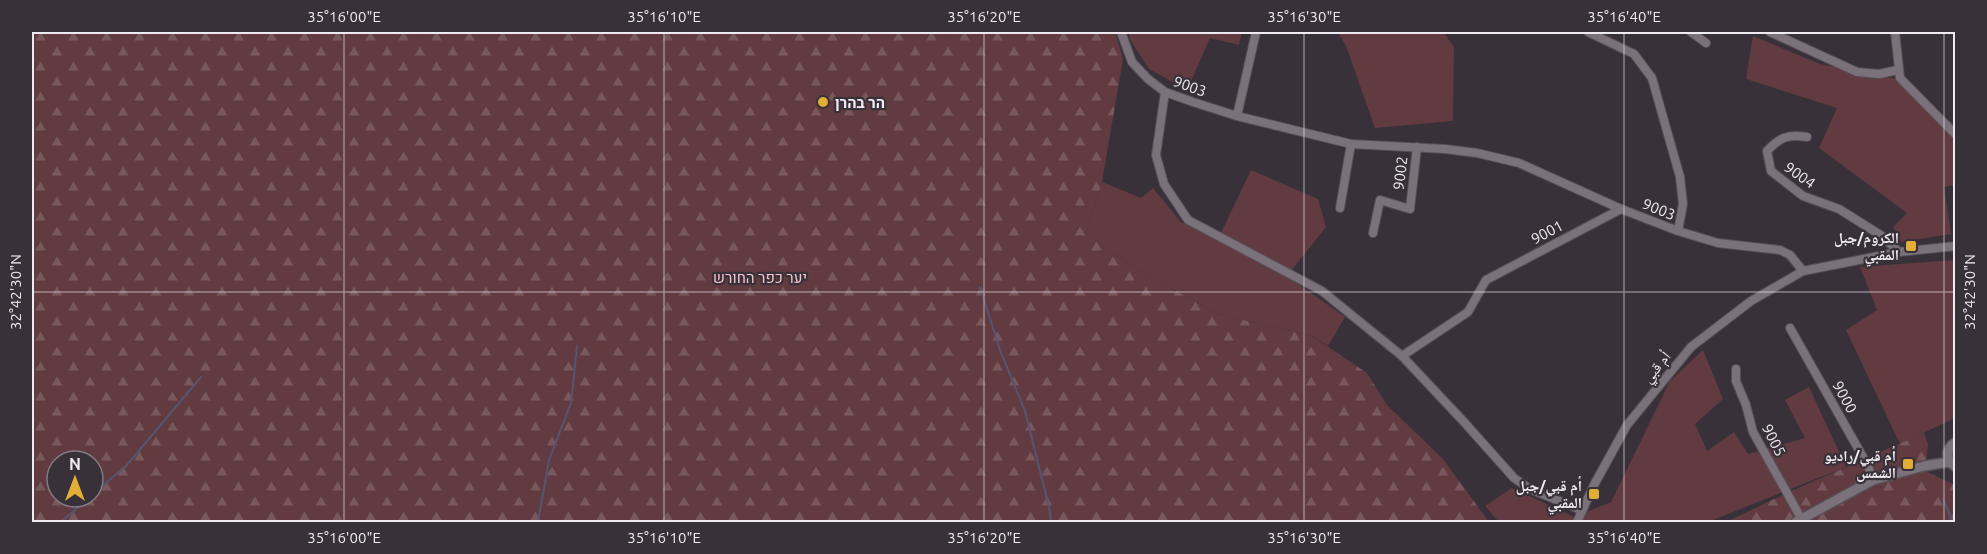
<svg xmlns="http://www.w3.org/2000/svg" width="1987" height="554" viewBox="0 0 1987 554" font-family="Ubuntu,'Noto Naskh Arabic',Heebo,sans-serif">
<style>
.grass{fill:#613b40}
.forest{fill:url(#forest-firs);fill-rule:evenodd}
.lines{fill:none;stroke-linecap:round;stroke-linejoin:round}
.stream{stroke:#555573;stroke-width:2}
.minor-casing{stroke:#565056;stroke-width:10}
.tertiary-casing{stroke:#565056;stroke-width:12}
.minor{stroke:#7a717a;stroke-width:8}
.tertiary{stroke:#7a717a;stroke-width:9}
.ticks{fill:none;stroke:#f0ebf0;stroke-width:1.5;stroke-opacity:0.45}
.poi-dot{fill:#e3ae35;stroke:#383139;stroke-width:2}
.labels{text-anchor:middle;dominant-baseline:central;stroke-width:4.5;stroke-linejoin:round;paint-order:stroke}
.street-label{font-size:15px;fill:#f0ebf0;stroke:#383139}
.poi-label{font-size:15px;font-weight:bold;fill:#f0ebf0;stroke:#383139;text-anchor:end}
.park-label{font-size:15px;fill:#f9c3c9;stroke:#383139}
.neatline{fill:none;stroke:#f0ebf0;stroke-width:2}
.ticks-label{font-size:15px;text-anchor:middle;fill:#f0ebf0}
</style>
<defs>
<pattern id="forest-firs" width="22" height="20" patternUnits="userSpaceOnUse" patternTransform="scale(1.5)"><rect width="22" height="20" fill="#613b40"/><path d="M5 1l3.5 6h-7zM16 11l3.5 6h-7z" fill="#78585c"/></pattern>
</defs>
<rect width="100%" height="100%" fill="#383139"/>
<g class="grass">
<path d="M1129,32H1242L1239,45L1210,38L1187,90L1149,69L1130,40Z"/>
<path d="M1338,32H1443L1454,47L1453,121L1375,128L1346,46Z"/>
<path d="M1753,36L1820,64L1896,79L1955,125V185L1944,187L1951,234L1901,242L1893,227L1907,213L1819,148L1837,108L1746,79Z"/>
<path d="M1251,170L1318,199L1326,227L1287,276L1345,317L1328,346L1312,336L1218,314L1131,266L1086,234L1102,182L1141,198L1153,188L1181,222L1218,239Z"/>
<path d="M1955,260V418L1900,444L1846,330L1877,310L1860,267Z"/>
<path d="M1703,350L1723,399L1695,424L1707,451L1734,432L1748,454L1805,438L1785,400L1809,387L1846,467L1708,522H1499L1485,506L1512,488L1574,517L1611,502L1670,381Z"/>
</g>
<g class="forest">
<path d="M32,32H1115L1123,59L1102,182L1086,234L1131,266L1218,314L1312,336L1367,373L1387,405L1443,459L1489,522H32ZM57,461H93V497H57Z"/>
<path d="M1924,433L1928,444L1925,471L1955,485V522H1726L1787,493Z"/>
</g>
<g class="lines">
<g class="stream">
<path d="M980,287L1000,350L1025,411L1049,507L1051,522"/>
<path d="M93,494L126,466L201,377"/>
<path d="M1943,499L1953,522"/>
<path d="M61,522L90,497"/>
<path d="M538,522L549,460L571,403L577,346"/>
</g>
<g class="minor-casing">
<g id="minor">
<path d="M1121,32L1132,62L1148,79L1165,92L1193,102L1237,116L1351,144L1445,149L1477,153L1519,163L1621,209L1678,231L1718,243L1780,250L1790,255L1803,271L1899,252L1956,246"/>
<path d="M1588,32L1634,54L1652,78L1680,177L1683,204L1678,231"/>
<path d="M1691,32L1706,43"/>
<path d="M1770,32L1857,72L1879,74L1898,70"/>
<path d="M1895,32L1900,78L1956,135"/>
<path d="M1165,92L1156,155L1164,184L1188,220L1322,291L1402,356L1464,422L1514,478L1530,489L1581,510"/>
<path d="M1237,116L1256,32"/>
<path d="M1807,137C1788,134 1780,137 1767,151L1771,171L1803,196L1839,209L1882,236L1899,252"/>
<path d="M1340,208L1351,144"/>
<path d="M1373,233L1380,200L1410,209L1417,147"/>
<path d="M1790,328L1868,466L1873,480"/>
<path d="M1402,356L1468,312L1486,280L1621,209"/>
<path d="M1736,369V381L1746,405L1753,432L1801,518"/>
<path d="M1577,522L1594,485L1627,425L1691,347L1751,301L1803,271"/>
</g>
</g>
<g class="tertiary-casing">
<g id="tertiary">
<path d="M1956,442C1945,449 1945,460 1956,467"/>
<path d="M1796,522L1873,480L1924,466L1949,462"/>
</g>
</g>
<use href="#minor" class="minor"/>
<use href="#tertiary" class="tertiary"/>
</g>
<path class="ticks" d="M344,32V522M664,32V522M984,32V522M1304,32V522M1624,32V522M1944,32V522M32,292H1956"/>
<g class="poi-dot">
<circle cx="823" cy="102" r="6"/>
<rect x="1905" y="240" width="12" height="12" rx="3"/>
<rect x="1902" y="458" width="12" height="12" rx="3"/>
<rect x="1588" y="488" width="12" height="12" rx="3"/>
</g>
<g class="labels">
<g class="street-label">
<text transform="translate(1190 86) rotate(20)">9003</text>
<text transform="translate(1400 173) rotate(-83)">9002</text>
<text transform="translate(1800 175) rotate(35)">9004</text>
<text transform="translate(1659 209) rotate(22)">9003</text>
<text transform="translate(1547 232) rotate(-28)">9001</text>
<text transform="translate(1656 367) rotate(-51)">أم قبي</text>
<text transform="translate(1845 397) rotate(61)">9000</text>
<text transform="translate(1774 440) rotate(63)">9005</text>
</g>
<g class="poi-label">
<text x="835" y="102" text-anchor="start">הר בהרן</text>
<text x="1899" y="237">الكروم/جبل<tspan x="1899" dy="17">المقبي</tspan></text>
<text x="1896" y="455">أم قبي/راديو<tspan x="1896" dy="17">الشمس</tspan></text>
<text x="1582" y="485">أم قبي/جبل<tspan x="1582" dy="17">المقبي</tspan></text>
</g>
<g class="park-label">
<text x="760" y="277">יער כפר החורש</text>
</g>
</g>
<rect width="1987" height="554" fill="none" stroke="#383139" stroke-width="66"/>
<g transform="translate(75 479)"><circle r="28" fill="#383139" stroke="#827b82" stroke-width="1.5"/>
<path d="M0-4.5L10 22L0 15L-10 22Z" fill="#e3ae35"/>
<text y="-9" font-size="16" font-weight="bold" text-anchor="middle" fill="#f0ebf0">N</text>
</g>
<rect x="33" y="33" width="1921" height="488" class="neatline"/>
<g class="ticks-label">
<text x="344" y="22">35°16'00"E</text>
<text x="664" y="22">35°16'10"E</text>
<text x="984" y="22">35°16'20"E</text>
<text x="1304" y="22">35°16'30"E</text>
<text x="1624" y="22">35°16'40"E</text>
<text transform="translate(16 292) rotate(-90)" y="5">32°42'30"N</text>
<text transform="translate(1970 292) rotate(-90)" y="5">32°42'30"N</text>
<text x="344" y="543">35°16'00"E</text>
<text x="664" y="543">35°16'10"E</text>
<text x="984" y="543">35°16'20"E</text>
<text x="1304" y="543">35°16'30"E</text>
<text x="1624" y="543">35°16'40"E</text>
</g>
</svg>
